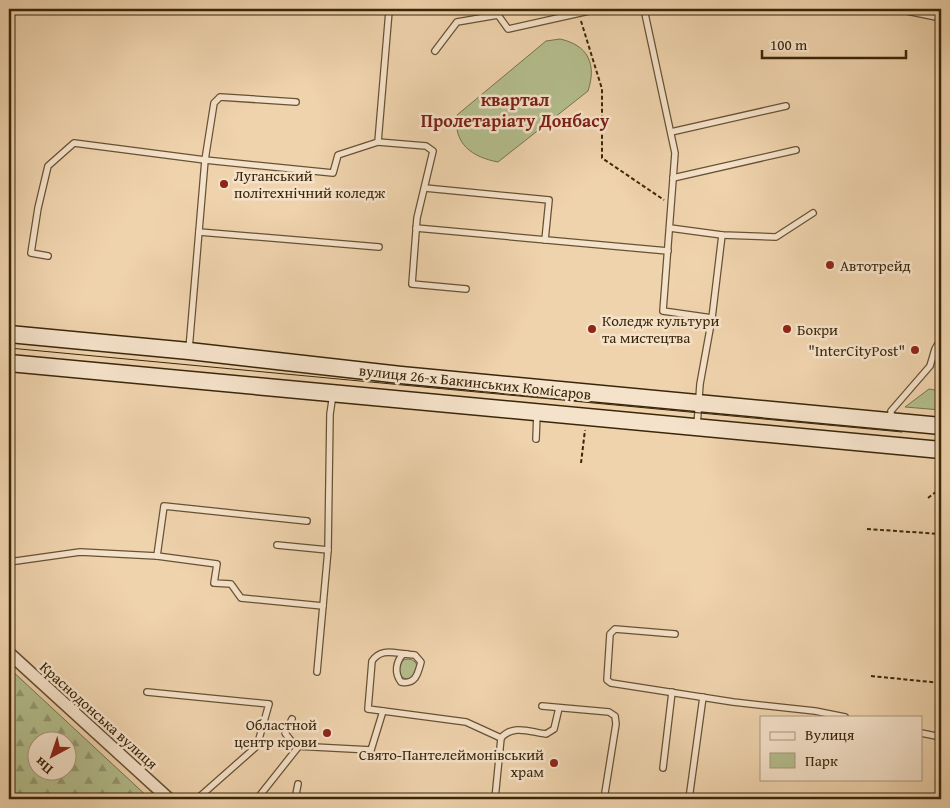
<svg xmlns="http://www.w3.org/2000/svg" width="950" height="808" viewBox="0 0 950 808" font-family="'Gentium Book Plus',serif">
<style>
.green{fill:#b4be8e;stroke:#77724c}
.forest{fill:url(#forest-firs);stroke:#77724c;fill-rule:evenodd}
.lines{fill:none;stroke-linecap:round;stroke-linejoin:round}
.lane-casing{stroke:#675233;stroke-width:8}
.street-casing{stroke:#675233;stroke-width:14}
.secondary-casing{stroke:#3a270a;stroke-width:19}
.path{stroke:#3a270a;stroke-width:2;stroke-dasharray:4 2.5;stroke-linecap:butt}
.lane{stroke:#f5e2ca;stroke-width:5.5}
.street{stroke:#f5e2ca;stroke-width:11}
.secondary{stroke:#f5e2ca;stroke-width:16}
.tram{stroke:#3a270a;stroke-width:1}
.poi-dot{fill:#8f2418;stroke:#f5e2ca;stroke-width:2}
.labels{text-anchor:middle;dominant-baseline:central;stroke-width:5;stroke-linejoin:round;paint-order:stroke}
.poi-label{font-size:15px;fill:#3a270a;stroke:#f5e2ca;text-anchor:start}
.street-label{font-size:15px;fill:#3a270a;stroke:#f5e2ca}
.quarter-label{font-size:18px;font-weight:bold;fill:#7a1f14;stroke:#f5e2ca}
</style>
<defs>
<pattern id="forest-firs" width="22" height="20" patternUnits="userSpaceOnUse" patternTransform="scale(1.25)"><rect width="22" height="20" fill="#b4be8e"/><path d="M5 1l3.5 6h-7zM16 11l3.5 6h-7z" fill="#939a72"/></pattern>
</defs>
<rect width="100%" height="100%" fill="#efd3ad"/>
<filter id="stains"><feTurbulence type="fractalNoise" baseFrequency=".004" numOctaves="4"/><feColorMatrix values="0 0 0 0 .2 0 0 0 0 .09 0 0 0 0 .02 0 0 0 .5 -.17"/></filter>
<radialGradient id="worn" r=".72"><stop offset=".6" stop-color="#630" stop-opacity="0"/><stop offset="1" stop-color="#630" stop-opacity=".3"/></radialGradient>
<g class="green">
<path d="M560,39C588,45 597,64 588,91L498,162C472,157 453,144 457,115L546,41Z"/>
<path d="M929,389L941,391V410L905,407Z"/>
<circle cx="408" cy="669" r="10"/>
</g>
<path class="forest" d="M9,668L150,799H9ZM38,740H68V770H38Z"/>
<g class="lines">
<g class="lane-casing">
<g id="lane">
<path d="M644,9L675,153L663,311L712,318L700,384L697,426"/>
<path d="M786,9L787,11"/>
<path d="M897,9L941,18"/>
<path d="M435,51L457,22L498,15L508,29L598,9"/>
<path d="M671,132L786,106"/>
<path d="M378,142L426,146L433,151L417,218L412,284L466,289"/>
<path d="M673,178L796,150"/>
<path d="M425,188L549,200L545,240"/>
<path d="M416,228L668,251"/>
<path d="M670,228L722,235L776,237L813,213"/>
<path d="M199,232L379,247"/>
<path d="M48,256L31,253L38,208L48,166L74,143L205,160L333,173L338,155L378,142L389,11"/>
<path d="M712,318L722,235"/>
<path d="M189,349L205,160L214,103L220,97L296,102"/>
<path d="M891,420V411L930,366L935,349L941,339"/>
<path d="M536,439L537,413"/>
<path d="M277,545L328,550"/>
<path d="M157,556L164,506L307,521"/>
<path d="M9,562L80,552L157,556L217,564L214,583L231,584L241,598L323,606"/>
<path d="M675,634L615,629L610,634L607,680L611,683L733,702L815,711L845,717"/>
<path d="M403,654L415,655L421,662C418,673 416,685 401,682C394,673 396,662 403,654Z"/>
<path d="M407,654C393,653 381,648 372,661L368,709L466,722L501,738"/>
<path d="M317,672L328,550L330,414L333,394"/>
<path d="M147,692L269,704L257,746L197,799"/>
<path d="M542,706L609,712L615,716L616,724L604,799"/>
<path d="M292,719L285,733L295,746L371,750L383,711"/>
<path d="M921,733L941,737"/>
<path d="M663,768L672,692"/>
<path d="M257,799L299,746"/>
<path d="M295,799L298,784"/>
<path d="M495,799L501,738C513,724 530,732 546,734L554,729L559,708"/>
<path d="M689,799L703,697"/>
</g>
</g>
<g class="street-casing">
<path id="street" d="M9,653L169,799"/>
</g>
<g class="secondary-casing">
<g id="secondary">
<path d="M9,334L189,351L401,375L941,426"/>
<path d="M9,363L941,450"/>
</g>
</g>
<g class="path">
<path d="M581,21L602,89V158L664,200"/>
<path d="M581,463L585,430"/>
<path d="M928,498L941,488"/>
<path d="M867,529L941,534"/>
<path d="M871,676L941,683"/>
</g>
<use href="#lane" class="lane"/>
<use href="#street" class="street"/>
<use href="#secondary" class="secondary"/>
<path class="tram" d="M9,348L902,432"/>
</g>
<g class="poi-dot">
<circle cx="224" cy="184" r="5"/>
<circle cx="830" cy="265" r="5"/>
<circle cx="592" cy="329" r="5"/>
<circle cx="787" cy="329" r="5"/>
<circle cx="915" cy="350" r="5"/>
<circle cx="327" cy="733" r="5"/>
<circle cx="554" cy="763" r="5"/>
</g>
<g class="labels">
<g class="poi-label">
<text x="234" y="175">Луганський<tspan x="234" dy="17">політехнічний коледж</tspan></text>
<text x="840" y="265">Автотрейд</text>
<text x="602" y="320">Коледж культури<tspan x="602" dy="17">та мистецтва</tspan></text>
<text x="797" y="329">Бокри</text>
<text x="905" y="350" text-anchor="end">"InterCityPost"</text>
<text x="317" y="724" text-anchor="end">Областной<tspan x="317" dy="17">центр крови</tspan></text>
<text x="544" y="754" text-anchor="end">Свято-Пантелеймонівський<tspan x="544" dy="17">храм</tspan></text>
</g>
<g class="street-label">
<text transform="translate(475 382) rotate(6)">вулиця 26-х Бакинських Комісаров</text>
<text transform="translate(99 715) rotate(42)">Краснодонська вулиця</text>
</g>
<g class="quarter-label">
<text x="515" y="99">квартал<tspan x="515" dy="21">Пролетаріату Донбасу</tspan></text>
</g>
</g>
<rect width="950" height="808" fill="none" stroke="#efd3ad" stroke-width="30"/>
<rect x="10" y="10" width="930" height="788" fill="none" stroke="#3a270a" stroke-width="2.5"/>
<rect x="15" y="15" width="920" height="778" fill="none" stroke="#3a270a"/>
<rect x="760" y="716" width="162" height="65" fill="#f5e2ca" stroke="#aa977d"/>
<rect x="770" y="732" width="25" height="8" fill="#f5e2ca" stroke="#aa977d"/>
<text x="805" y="740" font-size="15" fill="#3a270a">Вулиця</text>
<rect x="770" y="753" width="25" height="15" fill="#b4be8e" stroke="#aa977d"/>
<text x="805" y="766" font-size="15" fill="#3a270a">Парк</text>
<g transform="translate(52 756) rotate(220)"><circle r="24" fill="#f5e2ca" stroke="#aa977d"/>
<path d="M0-4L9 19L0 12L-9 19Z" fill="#8f2418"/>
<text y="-8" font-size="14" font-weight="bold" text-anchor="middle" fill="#3a270a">Пн</text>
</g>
<path d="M762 50v8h144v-8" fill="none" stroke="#3a270a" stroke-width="2.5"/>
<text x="770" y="50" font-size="15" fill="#3a270a" stroke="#f5e2ca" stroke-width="4" paint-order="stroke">100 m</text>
<rect width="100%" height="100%" filter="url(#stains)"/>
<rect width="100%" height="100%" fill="url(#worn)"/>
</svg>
